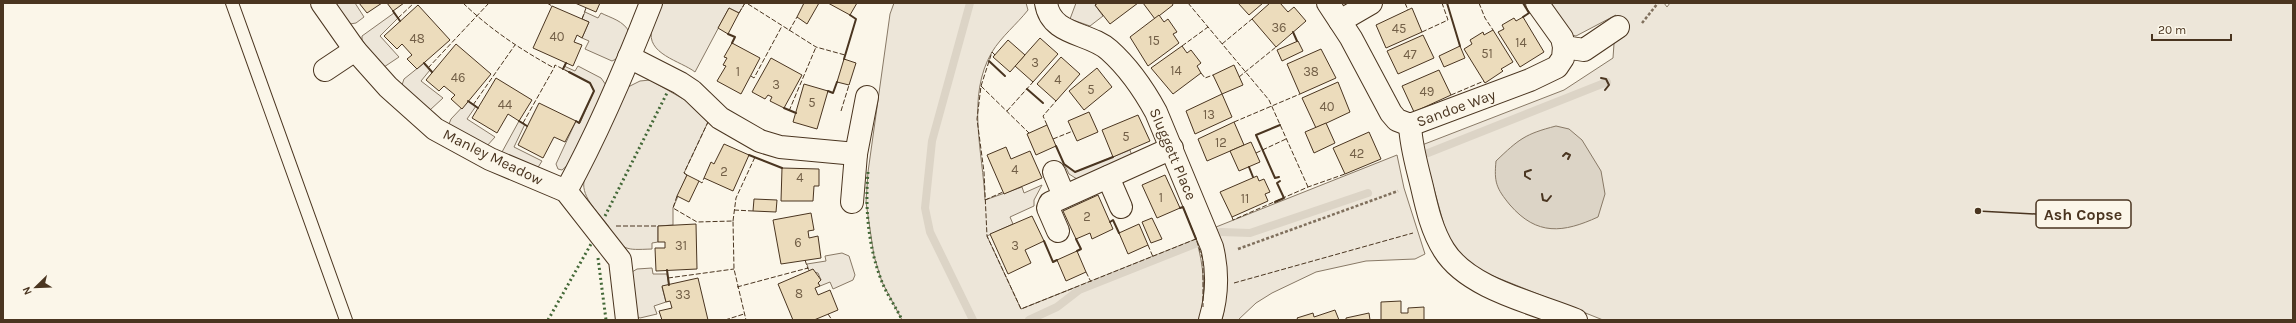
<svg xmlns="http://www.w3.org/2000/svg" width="2296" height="323" viewBox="0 0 2296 323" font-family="Karla,sans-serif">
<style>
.green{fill:#ede6d9;stroke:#887966}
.water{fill:#dcd4c6;stroke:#887966}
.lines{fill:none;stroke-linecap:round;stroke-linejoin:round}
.stream{stroke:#dcd4c6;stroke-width:8}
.building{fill:#ecdcbc;stroke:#4a3520}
.service-casing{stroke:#4a3520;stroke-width:14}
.minor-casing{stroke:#4a3520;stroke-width:24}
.path{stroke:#7f6f5c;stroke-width:2.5;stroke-dasharray:3 2;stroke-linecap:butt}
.service{stroke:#fbf6e9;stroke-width:12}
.minor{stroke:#fbf6e9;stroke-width:22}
.hedge{stroke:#436837;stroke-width:3;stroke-dasharray:2 3;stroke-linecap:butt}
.fence{stroke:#4a3520;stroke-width:1;stroke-dasharray:5 2;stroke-linecap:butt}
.wall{stroke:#4a3520;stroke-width:2}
.labels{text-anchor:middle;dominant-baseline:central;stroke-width:3;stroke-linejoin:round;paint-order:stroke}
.number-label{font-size:13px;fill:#725f47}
.street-label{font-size:15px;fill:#4a3520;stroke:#fbf6e9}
.leader{fill:none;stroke:#4a3520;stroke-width:1.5}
.callout-dot{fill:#4a3520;stroke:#fbf6e9;stroke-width:1.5}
.callout{fill:#fbf6e9;stroke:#4a3520;stroke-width:1.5}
.callout-label{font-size:16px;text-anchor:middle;font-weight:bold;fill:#4a3520}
</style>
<rect width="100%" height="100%" fill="#fbf6e9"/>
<g class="green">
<path d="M334,3H355L364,17L356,23L350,24Z"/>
<path d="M663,3H745L739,13L729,8L695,72C681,61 645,54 652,29C654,20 659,11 663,3Z"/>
<path d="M894,3H1026L1028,10C1017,24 1001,37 992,52C966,96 983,153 985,200L1022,187L1024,193L1042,185L1034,200V206L1010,217L1013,224L987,236L1021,309L1196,239C1204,265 1206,293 1200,320H902L882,282L874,256L866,202L868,172L890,14Z"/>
<path d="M1076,3H1098L1095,5L1103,16L1090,26L1070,19Z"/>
<path d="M1549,3H1664L1667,7L1670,3H2293V320H1603L1483,272L1450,247L1422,145L1564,90L1613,58L1616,15L1576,36L1572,35Z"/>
<path d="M585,12L598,18L601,13C611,18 624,21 629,32L618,58L612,61L585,49L589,41L582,38L589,22L582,19Z"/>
<path d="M394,13L398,18L380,36L399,57L384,67L362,42V36Z"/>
<path d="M424,63L430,70L421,81L443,98L430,110L427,109L402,85L404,79Z"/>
<path d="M564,66L575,71L578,66L601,78L606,85L570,163L562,170L558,169L556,164L576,121L580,123L594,91L590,83L563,69Z"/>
<path d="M650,80L685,100L708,122L684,173L687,175L673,208V225L658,226V242L652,243V249C624,250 625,251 607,229L609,227C600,214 581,198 584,181L626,88L640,81Z"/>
<path d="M468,101L476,106L467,119L495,137L486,147L449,124L451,119Z"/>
<path d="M519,121L525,124L514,147L542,161L537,169L504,155L502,152Z"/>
<path d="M1130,150L1132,156L1077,179L1069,174L1064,164L1075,172Z"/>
<path d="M1397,155L1404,188L1425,254L1415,259L1366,261L1316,272L1272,293L1256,303L1238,320H1222C1229,290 1229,255 1216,227Z"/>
<path d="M842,253L849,256L855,275L853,280L833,289L830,282L820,286L818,283L821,280L818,273L809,271L807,264L826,261L825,256Z"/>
<path d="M652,268L653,274H667L669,285L662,287L666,302L654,306L657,314L640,318L636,316L632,272L637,269Z"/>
</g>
<path class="water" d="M1556,126L1569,129L1582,140L1601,171L1605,194L1598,217C1563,233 1537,236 1510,205C1496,188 1494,182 1496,161C1519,139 1525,134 1556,126Z"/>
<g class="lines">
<g class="stream">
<path d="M970,3L932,141L925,208L930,232L973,320"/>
<path d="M1428,153L1607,82"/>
<path d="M1221,232L1250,233L1368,193"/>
<path d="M1029,320L1057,307L1079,290L1195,244"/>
</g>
</g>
<g class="building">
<path d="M359,3H382L367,13Z"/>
<path d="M387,3H404L393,11Z"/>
<path d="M575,3H600L596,12Z"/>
<path d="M804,3H819L807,24L797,17Z"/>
<path d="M828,3H857L850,15Z"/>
<path d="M1098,3H1138L1110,24L1095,5Z"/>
<path d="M1143,3H1172L1173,5L1155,19Z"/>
<path d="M1238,3H1263L1249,15Z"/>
<path d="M1270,3H1280L1288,12L1294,7L1306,21L1276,47L1252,19Z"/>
<path d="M418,5L450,40L417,69L407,59L412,55L402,44L397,49L384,36Z"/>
<path d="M552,6L589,22L582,38L577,35L574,42L582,45L573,66L533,48Z"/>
<path d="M729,8L739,13L728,34L718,28Z"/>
<path d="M1412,8L1422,32L1386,48L1376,25Z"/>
<path d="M1159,15L1164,22L1168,19L1177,32L1173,34L1179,43L1148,66L1130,37Z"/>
<path d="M1523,17L1544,52L1520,67L1498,32L1504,29L1502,25L1514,18L1516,21Z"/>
<path d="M1493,30L1513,62L1501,69L1503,71L1485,83L1464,49L1472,44L1470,40L1483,32L1484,35Z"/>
<path d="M1423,35L1434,58L1398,74L1387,51Z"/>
<path d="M1040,38L1058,54L1033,82L1015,66Z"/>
<path d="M1008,40L1025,55L1010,72L993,57Z"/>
<path d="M1298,41L1303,51L1282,61L1277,50Z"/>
<path d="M732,43L760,58L741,94L717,81L726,66L723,65L727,58L724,57Z"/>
<path d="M456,44L491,74L462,109L451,99L455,95L444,86L439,91L426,80Z"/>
<path d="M1182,46L1187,53L1191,50L1201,63L1197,66L1201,73L1173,94L1151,68Z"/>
<path d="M1460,46L1465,58L1444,67L1439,56Z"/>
<path d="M1321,49L1336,78L1300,94L1287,64Z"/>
<path d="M1061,57L1080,74L1056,101L1037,84Z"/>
<path d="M771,58L802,75L784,108L770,101L772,97L768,95L765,99L752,92Z"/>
<path d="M844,59L856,63L849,85L837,82Z"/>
<path d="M1234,65L1243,85L1222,94L1213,75Z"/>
<path d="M1097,68L1112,87L1084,110L1069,91Z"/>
<path d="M1439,70L1451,95L1414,112L1402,86Z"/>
<path d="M496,78L532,100L519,121L508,114L497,133L472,118Z"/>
<path d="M1338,82L1350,112L1316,128L1302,98Z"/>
<path d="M804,84L828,91L817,129L793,122Z"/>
<path d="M1222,94L1232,117L1195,134L1186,111Z"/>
<path d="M539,103L576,121L565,142L554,137L543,158L518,145Z"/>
<path d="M1089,112L1098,132L1077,141L1068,121Z"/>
<path d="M1138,115L1150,141L1113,157L1102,130Z"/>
<path d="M1234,122L1244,145L1207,161L1198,139Z"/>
<path d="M1326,123L1335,143L1314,153L1305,132Z"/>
<path d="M1047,125L1056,146L1036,155L1027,134Z"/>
<path d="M1369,132L1381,159L1345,174L1333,148Z"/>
<path d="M1251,142L1260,162L1239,171L1230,151Z"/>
<path d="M724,144L749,155L733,191L704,178L711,162L714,164Z"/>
<path d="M1006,147L1011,159L1030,151L1042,178L1004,194L987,155Z"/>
<path d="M782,168L819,169V186H814L813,201H781Z"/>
<path d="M687,175L699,181L689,202L677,196Z"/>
<path d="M1165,175L1180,208L1157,218L1142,185Z"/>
<path d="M1257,176L1259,181L1264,179L1270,192L1265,194L1268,201L1232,217L1220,192Z"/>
<path d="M1098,195L1113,229L1092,239L1090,233L1076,239L1063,211Z"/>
<path d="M754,199L777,200L776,212L753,211Z"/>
<path d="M811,213L814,230L808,231L809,238L818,236L821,258L781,264L773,220Z"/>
<path d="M1032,216L1044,241L1025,250L1031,263L1008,274L990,234Z"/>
<path d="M1152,218L1162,239L1151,243L1142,222Z"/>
<path d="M696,224L697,269L656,271L655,248H665V242H658V226Z"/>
<path d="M1139,224L1148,245L1128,254L1119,233Z"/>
<path d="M1077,251L1086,272L1066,281L1057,260Z"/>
<path d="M813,269L821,280L818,283L820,286L815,288L818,295L830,290L838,310L814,320H793L778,284Z"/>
<path d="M698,278L708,320H662L659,311L672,308L670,301L666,302L662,286Z"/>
<path d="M1401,301V313H1408V308L1424,307V320H1381V302Z"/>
<path d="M1335,310L1339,320H1298L1297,318L1313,313L1314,317Z"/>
<path d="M1369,313L1370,320H1346V318Z"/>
</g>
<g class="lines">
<g class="service-casing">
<path id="service" d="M232,3L346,320"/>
</g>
<g class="minor-casing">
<g id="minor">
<path d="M322,3L355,50L388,87L435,129L490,159L566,191L620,260L627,320"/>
<path d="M1046,3C1051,36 1089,32 1109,50C1128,67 1144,90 1156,112L1212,247C1218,271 1217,297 1210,320"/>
<path d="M1328,3L1351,38L1391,113L1397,120L1410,125L1530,80L1557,67L1563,58L1564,47L1562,38L1537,3"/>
<path d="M1340,21L1371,3"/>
<path d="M1564,47L1584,50L1618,27"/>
<path d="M629,57L680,83L692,91L720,118L760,141L780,147L856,154"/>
<path d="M325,70L355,50"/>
<path d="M1410,125C1411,147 1417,166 1422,187C1427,209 1432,231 1444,250C1468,289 1535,303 1576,320"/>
<path d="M1054,172L1064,196"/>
<path d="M1108,177L1121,207"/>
<path d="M566,191C599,131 626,67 651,3"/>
<path d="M852,202L856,154L867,97"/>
<path d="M1058,231L1048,208L1050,203L1172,148"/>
</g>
</g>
<g class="path">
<path d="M1642,23L1658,3"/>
<path d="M1238,249L1398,191"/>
</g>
<use href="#service" class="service"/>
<use href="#minor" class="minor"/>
<g class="hedge">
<path d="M868,172C865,208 868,247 882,282C887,295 896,307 902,320"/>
<path d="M605,216L667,93"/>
<path d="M598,258L606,320"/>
<path d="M548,320L591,244"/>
</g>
<g class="fence">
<path d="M463,3C491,30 520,49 554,68L555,65L569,72"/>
<path d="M547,3L552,6"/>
<path d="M1188,3L1269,100L1308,187"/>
<path d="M1405,3L1408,10"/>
<path d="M1479,3L1485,18L1493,30"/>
<path d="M748,4L816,47L845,55"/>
<path d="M739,13L745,3"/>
<path d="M398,18L414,3"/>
<path d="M582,19L586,8"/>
<path d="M789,31L797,17"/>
<path d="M1422,32L1448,20L1442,3"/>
<path d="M1222,44L1252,19"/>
<path d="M1182,46L1208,27"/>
<path d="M995,55L992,52L981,86L977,119L984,172L987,236L1021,309L1196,239L1203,260V307"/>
<path d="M428,68L489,3"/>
<path d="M1201,73L1205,78L1213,75"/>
<path d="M751,76L754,78L782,26"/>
<path d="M1239,77L1276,47"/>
<path d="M981,86L1029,133"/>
<path d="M1451,95L1484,81"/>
<path d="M473,105L515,45"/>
<path d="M789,111L816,47"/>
<path d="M841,111L849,85"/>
<path d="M1007,111L1033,82"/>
<path d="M1234,122L1300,94"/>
<path d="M523,123L554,68"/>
<path d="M1047,125L1043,116L1056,101"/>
<path d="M1053,139L1073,131"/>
<path d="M1256,153L1286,139"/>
<path d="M687,175L684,173L708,122"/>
<path d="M699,181L702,183L704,178"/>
<path d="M677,196L673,208L697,222L733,221L734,269L746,320"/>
<path d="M985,200L1003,192"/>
<path d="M734,210L753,211"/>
<path d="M1232,217L1233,220L1308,187L1345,174"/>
<path d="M733,221L736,198L755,157"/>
<path d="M616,226H658"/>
<path d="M1148,245L1153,257"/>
<path d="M805,260L808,269"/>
<path d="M1086,272L1091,282"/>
<path d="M668,278L734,269"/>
<path d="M1234,283L1413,233"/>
<path d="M737,287L808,268"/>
<path d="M828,314L832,320"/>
<path d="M725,320L744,314"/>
</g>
<g class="wall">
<path d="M1447,3L1460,46"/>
<path d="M393,11L400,21"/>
<path d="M1523,17L1529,13L1523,3"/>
<path d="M1293,32L1297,41"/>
<path d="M728,34L735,37L732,43"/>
<path d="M844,59L856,19L850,15"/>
<path d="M989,61L1005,76"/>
<path d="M424,63L432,72"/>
<path d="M563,69L566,63"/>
<path d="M569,72L590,83L594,91L579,123L576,121"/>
<path d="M1601,78L1606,79L1609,85L1605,90"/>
<path d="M1027,89L1043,103"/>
<path d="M828,91L833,93L837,82"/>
<path d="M468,101L478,108"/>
<path d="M784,108L796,113"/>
<path d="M519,121L527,126"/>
<path d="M1056,146L1064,164L1075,172L1113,157"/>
<path d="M749,155L782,168"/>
<path d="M1563,156L1566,153L1570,155L1568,159"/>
<path d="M1249,167L1253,177"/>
<path d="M1279,177L1275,178L1256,135L1280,125"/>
<path d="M1530,179L1525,176V172L1531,170"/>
<path d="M1542,194L1543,200L1547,201L1551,196"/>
<path d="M1275,202L1284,198L1277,183L1280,181"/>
<path d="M1180,208L1183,207L1196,239"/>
<path d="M1110,222L1113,220L1119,233"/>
<path d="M1076,239L1081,249L1077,251"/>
<path d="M1044,241L1053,262L1057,260"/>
<path d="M667,270L669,285"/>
</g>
</g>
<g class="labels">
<g class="number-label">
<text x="1279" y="27">36</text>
<text x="1399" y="28">45</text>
<text x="557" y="36">40</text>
<text x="417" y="38">48</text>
<text x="1154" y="40">15</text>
<text x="1521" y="42">14</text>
<text x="1487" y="53">51</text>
<text x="1410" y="54">47</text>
<text x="1035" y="62">3</text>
<text x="1176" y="70">14</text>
<text x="738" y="71">1</text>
<text x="1311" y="71">38</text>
<text x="458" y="77">46</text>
<text x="1058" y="79">4</text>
<text x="776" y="84">3</text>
<text x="1091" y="89">5</text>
<text x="1427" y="91">49</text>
<text x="812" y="102">5</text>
<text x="505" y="104">44</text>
<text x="1327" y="106">40</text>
<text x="1209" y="114">13</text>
<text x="1126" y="136">5</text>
<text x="1221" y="142">12</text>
<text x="1357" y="153">42</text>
<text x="1015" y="169">4</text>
<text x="724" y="171">2</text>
<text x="800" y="177">4</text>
<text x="1161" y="197">1</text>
<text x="1245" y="198">11</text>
<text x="1087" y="216">2</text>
<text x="798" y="242">6</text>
<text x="681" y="245">31</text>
<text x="1015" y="245">3</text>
<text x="799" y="293">8</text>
<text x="683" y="294">33</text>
</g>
<g class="street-label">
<text transform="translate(1456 108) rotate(-20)">Sandoe Way</text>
<text transform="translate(1173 154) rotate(67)">Sluggett Place</text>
<text transform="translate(493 157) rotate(26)">Manley Meadow</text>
</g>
</g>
<path class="leader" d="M1978 211L2036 214"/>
<circle class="callout-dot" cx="1978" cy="211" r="4"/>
<rect class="callout" x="2036" y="200" width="95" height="28" rx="4"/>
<g class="callout-label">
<text x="2083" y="220">Ash Copse</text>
</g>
<rect width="2296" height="323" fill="none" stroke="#4a3520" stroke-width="8"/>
<g transform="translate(36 287) rotate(247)" stroke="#fbf6e9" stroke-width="3" paint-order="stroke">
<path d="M0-3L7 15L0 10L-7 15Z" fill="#4a3520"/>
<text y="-6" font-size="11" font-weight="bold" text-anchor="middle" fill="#4a3520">N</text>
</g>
<path d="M2152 34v6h79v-6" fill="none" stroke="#4a3520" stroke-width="2"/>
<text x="2158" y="34" font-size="12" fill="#4a3520" stroke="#fbf6e9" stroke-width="3" paint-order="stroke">20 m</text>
</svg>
